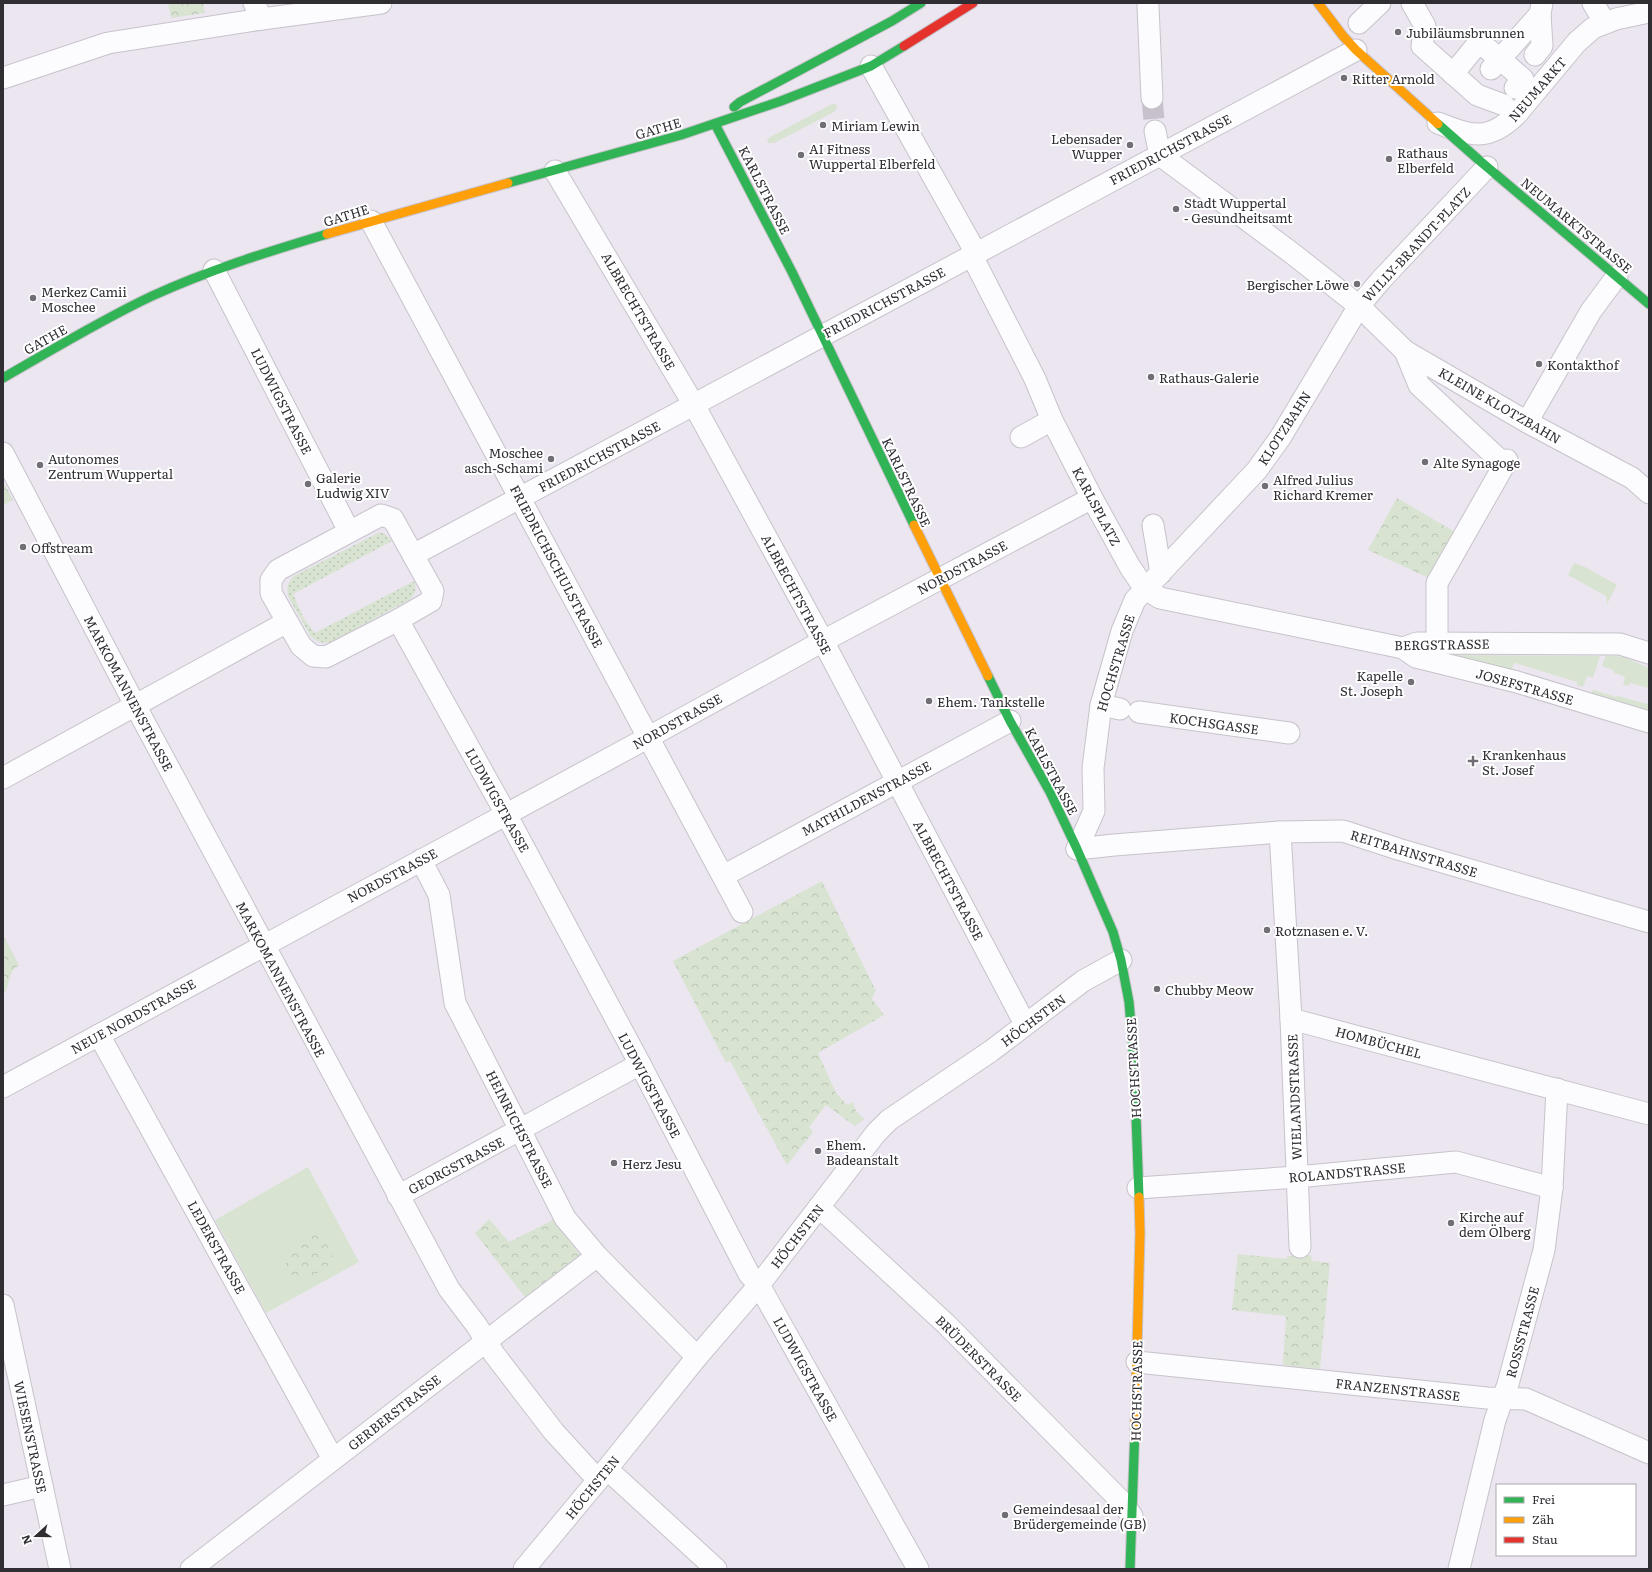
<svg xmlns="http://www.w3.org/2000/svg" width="1652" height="1572" viewBox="0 0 1652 1572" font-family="Literata,serif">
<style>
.grass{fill:#d8e4d1}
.park{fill:url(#park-crowns)}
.garden{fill:url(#garden-dots)}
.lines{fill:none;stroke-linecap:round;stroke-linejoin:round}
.street-tunnel{stroke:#c6c1ca;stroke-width:21;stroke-dasharray:21 10;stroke-linecap:butt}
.street-casing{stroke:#c7c3cb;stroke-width:23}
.fast-casing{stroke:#c7c3cb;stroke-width:11}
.slow-casing{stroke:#c7c3cb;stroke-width:11}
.jam-casing{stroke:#c7c3cb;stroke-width:11}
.street{stroke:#fcfbfd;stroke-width:21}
.fast{stroke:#30b455;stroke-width:9}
.slow{stroke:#ff9f0a;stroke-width:9}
.jam{stroke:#e5322d;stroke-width:9}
.poi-dot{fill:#716e75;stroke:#fff;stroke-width:1.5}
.labels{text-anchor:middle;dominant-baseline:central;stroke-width:4;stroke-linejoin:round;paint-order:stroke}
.poi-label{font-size:13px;fill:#302d33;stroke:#fff;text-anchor:start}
.street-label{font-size:13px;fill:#302d33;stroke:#fff}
</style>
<defs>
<pattern id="park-crowns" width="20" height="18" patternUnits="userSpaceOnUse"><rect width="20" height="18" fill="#d8e4d1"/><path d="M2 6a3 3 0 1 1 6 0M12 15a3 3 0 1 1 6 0" fill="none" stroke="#bac4b4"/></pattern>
<pattern id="garden-dots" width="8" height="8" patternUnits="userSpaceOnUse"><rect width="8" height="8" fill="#d8e4d1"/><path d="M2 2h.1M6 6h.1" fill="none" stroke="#bac4b4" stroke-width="1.8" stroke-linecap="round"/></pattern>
</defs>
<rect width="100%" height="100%" fill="#ebe6f0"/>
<g class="grass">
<path d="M832,104H836L837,108L834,112L774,143H768L767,140L770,137Z"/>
<path d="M1574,563L1585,567L1617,585L1607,604L1606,596L1568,575Z"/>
<path d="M1448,655L1600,656L1593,678L1587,676L1583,687L1577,685V682L1515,663L1513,665L1512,671Z"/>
<path d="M1606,655L1624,657L1649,668V688L1630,683L1629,686L1623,685L1625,678L1623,676L1614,673L1613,670L1602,666Z"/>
<path d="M1528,674L1562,684L1588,694L1594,690L1616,697L1618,696L1647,704L1649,703V714L1527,676Z"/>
<path d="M308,1167L359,1262L266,1313L215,1220Z"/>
</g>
<g class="park">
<path d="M168,3H203L205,13L171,18Z"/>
<path d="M3,482L13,500L3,505Z"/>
<path d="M1397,498L1455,532L1429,578L1368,550Z"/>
<path d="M822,881L876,991L872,999L884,1015L818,1053L836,1093L847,1105L853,1102L856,1111L864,1119L855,1126L826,1105L809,1127L813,1132L787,1165L730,1061L726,1063L673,961Z"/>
<path d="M3,935L19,965L12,971L6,991L3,993Z"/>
<path d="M489,1219L509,1242L555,1219L559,1227L580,1255L525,1297L475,1233Z"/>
<path d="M319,1230L336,1262L304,1281L300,1274L290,1280L286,1273L287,1266L281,1253Z"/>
<path d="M1238,1254L1287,1259V1256L1311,1255L1312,1261L1330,1263L1320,1369L1283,1365L1286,1316L1232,1310Z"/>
</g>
<path class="garden" d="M380,532L385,534L392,541L293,594L304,619L315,633L414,581C417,589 416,594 409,600L331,642C323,644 318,642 311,637L289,598C286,589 287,583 294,576Z"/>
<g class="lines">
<path class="street-tunnel" d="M1152,98L1155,131"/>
<g class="street-casing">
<g id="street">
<path d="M254,3L262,19L381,3"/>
<path d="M1412,3L1425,26L1422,46L1477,95L1504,105"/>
<path d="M1593,3L1605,23"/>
<path d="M1148,6L1152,98"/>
<path d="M1359,23L1380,3"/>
<path d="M1535,55L1542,46L1540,14"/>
<path d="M871,66L976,253"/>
<path d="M1491,69L1500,59L1523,79L1515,88"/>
<path d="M1453,74L1479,42L1500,59L1540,14L1542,3"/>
<path d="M3,78L108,43L262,19"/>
<path d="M1438,123C1471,136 1488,142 1516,115L1577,42L1593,28L1616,19L1649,12"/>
<path d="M1155,131L1160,155"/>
<path d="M1160,155L1293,254L1359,306L1405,351L1527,422L1632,478L1649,493"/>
<path d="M555,171L694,405L823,641L1025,1024"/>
<path d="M371,221L742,912"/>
<path d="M972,256L1035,379L1052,420"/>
<path d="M214,270L349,531"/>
<path d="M1405,351L1419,385L1505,465"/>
<path d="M1527,422L1591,311L1617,276"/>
<path d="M1021,437L1052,420L1092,498L1130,567L1145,589L1160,598L1403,648L1417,643L1620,644L1649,653"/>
<path d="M3,453L135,705L449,1289L477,1326L494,1354L554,1432L598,1480"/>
<path d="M381,515L393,519L433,591L431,601L398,620L326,657L313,656L301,646L271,593V580L278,570Z"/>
<path d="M1153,525L1161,573"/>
<path d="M413,555L1356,50"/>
<path d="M398,620L506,814L640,1064L749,1274L759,1285L918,1569"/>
<path d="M1437,643V583L1507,460"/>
<path d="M1403,648L1416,657L1517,682L1649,722"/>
<path d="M1101,705L1120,709"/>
<path d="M1139,712L1289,733"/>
<path d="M3,778L287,622"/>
<path d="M1280,832L1291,1019L1300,1247"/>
<path d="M1077,849L1094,811L1093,768L1101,705L1122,631L1135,600L1257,470L1280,438L1359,306L1381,280L1487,167"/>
<path d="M1077,849L1114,845L1280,832L1343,831L1398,849L1649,922"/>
<path d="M421,860L439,895L455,1003L565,1218L597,1256L697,1357"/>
<path d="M723,876L1010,721"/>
<path d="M1291,1019L1649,1114"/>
<path d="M99,1035L333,1459"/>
<path d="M3,1087L649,737L823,641L1092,498"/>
<path d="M1138,1188L1297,1177L1456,1162L1552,1188"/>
<path d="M398,1196L640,1064"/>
<path d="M819,1207L946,1324L1120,1500L1132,1516"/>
<path d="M3,1305L60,1569"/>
<path d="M1137,1362L1487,1398L1526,1399L1649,1453"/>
<path d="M607,1469L716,1569"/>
<path d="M3,1495L42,1486"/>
<path d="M191,1569L597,1256"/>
<path d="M524,1569L598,1480L697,1357L759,1285L876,1133L889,1120L991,1051L1083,981L1121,960"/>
<path d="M1459,1569L1495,1420L1508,1384L1544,1250L1552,1188L1557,1089"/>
</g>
</g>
<g class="fast-casing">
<g id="fast">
<path d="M734,107L740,102L892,21L921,3"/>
<path d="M715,124L792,272L914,525"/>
<path d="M1438,124L1480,161L1649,304"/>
<path d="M508,183L681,135L781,101L871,66L904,46"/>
<path d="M3,378C52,350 101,320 152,296C209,270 267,252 327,234"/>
<path d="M988,676L1010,721L1050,792L1077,849L1113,932L1121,960L1129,1002L1134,1061L1139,1197"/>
<path d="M1130,1569L1135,1427"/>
</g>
</g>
<g class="slow-casing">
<g id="slow">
<path d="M1318,3L1343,36L1356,50L1438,124"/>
<path d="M327,234L508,183"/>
<path d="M914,525L988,676"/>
<path d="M1135,1427L1140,1233L1139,1197"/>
</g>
</g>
<g class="jam-casing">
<path id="jam" d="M904,46L973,3"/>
</g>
<use href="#street" class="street"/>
<use href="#fast" class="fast"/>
<use href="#slow" class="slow"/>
<use href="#jam" class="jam"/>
</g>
<g class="poi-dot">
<circle cx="1398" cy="32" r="4"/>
<circle cx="1344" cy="78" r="4"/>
<circle cx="823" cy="125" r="4"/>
<circle cx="1130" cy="145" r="4"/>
<circle cx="801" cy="155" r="4"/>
<circle cx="1389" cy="159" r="4"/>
<circle cx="1176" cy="209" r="4"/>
<circle cx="1357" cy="284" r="4"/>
<circle cx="33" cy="298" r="4"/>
<circle cx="1539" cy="364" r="4"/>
<circle cx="1151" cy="377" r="4"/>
<circle cx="551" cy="459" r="4"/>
<circle cx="1425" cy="462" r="4"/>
<circle cx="40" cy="465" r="4"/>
<circle cx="308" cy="484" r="4"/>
<circle cx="1265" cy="486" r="4"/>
<circle cx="23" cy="547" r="4"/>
<circle cx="1411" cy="682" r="4"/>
<circle cx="929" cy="701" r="4"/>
<path d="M1471 755h4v4h4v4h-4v4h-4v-4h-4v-4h4z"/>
<circle cx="1267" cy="930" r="4"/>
<circle cx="1157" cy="989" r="4"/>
<circle cx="818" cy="1151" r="4"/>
<circle cx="614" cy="1163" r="4"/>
<circle cx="1451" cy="1223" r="4"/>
<circle cx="1005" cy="1515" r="4"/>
</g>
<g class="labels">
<g class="poi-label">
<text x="1406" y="32">Jubiläumsbrunnen</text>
<text x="1352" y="78">Ritter Arnold</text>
<text x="831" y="125">Miriam Lewin</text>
<text x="1122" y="138" text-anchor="end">Lebensader<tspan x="1122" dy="15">Wupper</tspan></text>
<text x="809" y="148">AI Fitness<tspan x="809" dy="15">Wuppertal Elberfeld</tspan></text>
<text x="1397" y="152">Rathaus<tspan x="1397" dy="15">Elberfeld</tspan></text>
<text x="1184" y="202">Stadt Wuppertal<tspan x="1184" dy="15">- Gesundheitsamt</tspan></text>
<text x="1349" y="284" text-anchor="end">Bergischer Löwe</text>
<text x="41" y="291">Merkez Camii<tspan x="41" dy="15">Moschee</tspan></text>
<text x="1547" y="364">Kontakthof</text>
<text x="1159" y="377">Rathaus-Galerie</text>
<text x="543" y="452" text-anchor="end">Moschee<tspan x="543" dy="15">asch-Schami</tspan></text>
<text x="48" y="458">Autonomes<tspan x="48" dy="15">Zentrum Wuppertal</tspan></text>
<text x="1433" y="462">Alte Synagoge</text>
<text x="316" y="477">Galerie<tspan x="316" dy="15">Ludwig XIV</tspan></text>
<text x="1273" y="479">Alfred Julius<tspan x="1273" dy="15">Richard Kremer</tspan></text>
<text x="31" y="547">Offstream</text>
<text x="1403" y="675" text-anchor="end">Kapelle<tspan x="1403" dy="15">St. Joseph</tspan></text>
<text x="937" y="701">Ehem. Tankstelle</text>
<text x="1482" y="754">Krankenhaus<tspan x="1482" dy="15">St. Josef</tspan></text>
<text x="1275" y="930">Rotznasen e. V.</text>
<text x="1165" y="989">Chubby Meow</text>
<text x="826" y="1144">Ehem.<tspan x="826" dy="15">Badeanstalt</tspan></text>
<text x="622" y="1163">Herz Jesu</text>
<text x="1459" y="1216">Kirche auf<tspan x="1459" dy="15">dem Ölberg</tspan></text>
<text x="1013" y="1508">Gemeindesaal der<tspan x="1013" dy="15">Brüdergemeinde (GB)</tspan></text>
</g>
<g class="street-label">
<text transform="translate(1537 89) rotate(-49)">NEUMARKT</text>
<text transform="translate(658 128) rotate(-16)">GATHE</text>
<text transform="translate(1170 149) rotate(-28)">FRIEDRICHSTRASSE</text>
<text transform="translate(765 190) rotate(63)">KARLSTRASSE</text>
<text transform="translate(346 215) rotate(-17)">GATHE</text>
<text transform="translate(1577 225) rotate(40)">NEUMARKTSTRASSE</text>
<text transform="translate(1416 244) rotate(-47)">WILLY-BRANDT-PLATZ</text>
<text transform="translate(884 302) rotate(-28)">FRIEDRICHSTRASSE</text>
<text transform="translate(639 311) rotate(60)">ALBRECHTSTRASSE</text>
<text transform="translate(45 339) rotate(-29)">GATHE</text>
<text transform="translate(282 401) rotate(63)">LUDWIGSTRASSE</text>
<text transform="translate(1500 405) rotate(30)">KLEINE KLOTZBAHN</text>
<text transform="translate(1284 428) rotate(-57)">KLOTZBAHN</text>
<text transform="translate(599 456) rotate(-28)">FRIEDRICHSTRASSE</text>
<text transform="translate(907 482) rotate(65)">KARLSTRASSE</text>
<text transform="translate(1097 506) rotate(62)">KARLSPLATZ</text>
<text transform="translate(557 566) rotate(62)">FRIEDRICHSCHULSTRASSE</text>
<text transform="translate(962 567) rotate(-28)">NORDSTRASSE</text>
<text transform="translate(797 594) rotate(62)">ALBRECHTSTRASSE</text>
<text transform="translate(1442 644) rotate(-1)">BERGSTRASSE</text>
<text transform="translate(1115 663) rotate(-73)">HOCHSTRASSE</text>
<text transform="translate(1525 686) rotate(16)">JOSEFSTRASSE</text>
<text transform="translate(129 693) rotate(62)">MARKOMANNENSTRASSE</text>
<text transform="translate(677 721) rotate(-29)">NORDSTRASSE</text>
<text transform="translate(1214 723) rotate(8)">KOCHSGASSE</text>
<text transform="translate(1052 771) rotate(62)">KARLSTRASSE</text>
<text transform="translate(866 798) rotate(-28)">MATHILDENSTRASSE</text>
<text transform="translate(498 800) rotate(61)">LUDWIGSTRASSE</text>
<text transform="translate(1414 853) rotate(17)">REITBAHNSTRASSE</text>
<text transform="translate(392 875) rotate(-28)">NORDSTRASSE</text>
<text transform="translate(949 880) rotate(62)">ALBRECHTSTRASSE</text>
<text transform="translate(281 979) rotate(62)">MARKOMANNENSTRASSE</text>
<text transform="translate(133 1016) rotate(-29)">NEUE NORDSTRASSE</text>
<text transform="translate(1033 1020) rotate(-37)">HÖCHSTEN</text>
<text transform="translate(1379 1042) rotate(15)">HOMBÜCHEL</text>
<text transform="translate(1133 1068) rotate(-93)">HOCHSTRASSE</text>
<text transform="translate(650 1085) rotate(62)">LUDWIGSTRASSE</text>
<text transform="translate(1294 1097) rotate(-92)">WIELANDSTRASSE</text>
<text transform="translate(520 1129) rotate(63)">HEINRICHSTRASSE</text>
<text transform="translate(456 1165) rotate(-28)">GEORGSTRASSE</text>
<text transform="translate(1347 1172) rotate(-5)">ROLANDSTRASSE</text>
<text transform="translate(797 1236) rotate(-52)">HÖCHSTEN</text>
<text transform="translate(217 1247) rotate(61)">LEDERSTRASSE</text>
<text transform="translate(1522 1332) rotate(-75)">ROSSSTRASSE</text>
<text transform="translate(979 1358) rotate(45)">BRÜDERSTRASSE</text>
<text transform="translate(806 1369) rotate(61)">LUDWIGSTRASSE</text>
<text transform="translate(1398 1389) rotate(6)">FRANZENSTRASSE</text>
<text transform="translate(1136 1391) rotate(-89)">HOCHSTRASSE</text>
<text transform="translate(394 1412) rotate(-38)">GERBERSTRASSE</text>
<text transform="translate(31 1437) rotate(78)">WIESENSTRASSE</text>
<text transform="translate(592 1487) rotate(-51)">HÖCHSTEN</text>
</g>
</g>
<rect width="1652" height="1572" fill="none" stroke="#302d33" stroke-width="8"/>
<rect x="1496" y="1484" width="140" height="72" fill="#ffffff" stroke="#acabad"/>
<rect x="1504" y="1497" width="20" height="6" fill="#30b455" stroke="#acabad"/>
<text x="1532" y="1504" font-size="12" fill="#302d33">Frei</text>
<rect x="1504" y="1517" width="20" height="6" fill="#ff9f0a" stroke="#acabad"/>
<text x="1532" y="1524" font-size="12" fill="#302d33">Zäh</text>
<rect x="1504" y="1537" width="20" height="6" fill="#e5322d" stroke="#acabad"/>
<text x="1532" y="1544" font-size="12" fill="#302d33">Stau</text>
<g transform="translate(36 1536) rotate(249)" stroke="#ffffff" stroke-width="3" paint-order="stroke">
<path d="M0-3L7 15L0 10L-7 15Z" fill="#302d33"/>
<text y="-6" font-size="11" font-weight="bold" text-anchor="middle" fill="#302d33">N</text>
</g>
</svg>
